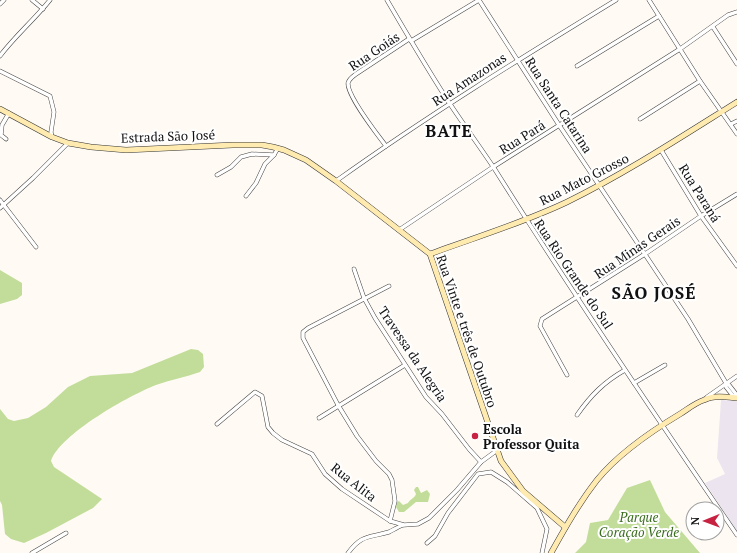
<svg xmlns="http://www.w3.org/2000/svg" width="737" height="553" viewBox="0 0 737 553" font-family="'PT Serif',serif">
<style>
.industrial{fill:#ece5ef}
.forest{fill:#c2dd9a}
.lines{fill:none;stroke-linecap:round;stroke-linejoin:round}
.street-casing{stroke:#444;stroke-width:4.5}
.secondary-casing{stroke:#333;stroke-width:6}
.street{stroke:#fff;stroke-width:3.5}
.secondary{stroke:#ffeaaf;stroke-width:5}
.poi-dot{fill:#c72242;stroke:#fff;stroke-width:1.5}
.labels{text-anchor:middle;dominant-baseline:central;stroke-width:4;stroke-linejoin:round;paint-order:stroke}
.street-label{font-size:13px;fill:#111;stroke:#fff}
.poi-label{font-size:13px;font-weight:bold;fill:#111;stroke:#fff;text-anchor:start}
.park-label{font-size:13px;font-style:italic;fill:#396c1d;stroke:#fff}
.district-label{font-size:17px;font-weight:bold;letter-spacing:1px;fill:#111;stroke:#fff}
</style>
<rect width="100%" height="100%" fill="#fffbf4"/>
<path class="industrial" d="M721,400L737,401V531L705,483L725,474L717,458Z"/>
<g class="forest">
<path d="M0,270L22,283V295L17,299L0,304Z"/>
<path d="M191,349L198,350L203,354L204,367L200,372C186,377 170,380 156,385C130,395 60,434 51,461L54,467L102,499L93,508L46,533L24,543L11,539L5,534L2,505L0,501V409L8,419L14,421L28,418L46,407L68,387L90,376L132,373Z"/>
<path d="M650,480L665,512L700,553H575L586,542L590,523L608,520L627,488Z"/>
<path d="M416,487H418L421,493L427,490L430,494L428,502H416L404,512H399L396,507L397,502L399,501L403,505L408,503C410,499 415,498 416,494L414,490Z"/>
</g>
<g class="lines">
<g class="street-casing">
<g id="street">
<path d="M32,0L43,9"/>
<path d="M387,0C408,36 429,72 452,107C466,128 480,147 494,168C572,292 654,414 737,535"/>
<path d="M479,0L559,125L688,319L726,383V387L734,397"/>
<path d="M649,0L700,81L737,134"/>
<path d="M0,4L4,0"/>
<path d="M713,27L737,64"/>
<path d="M411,41L479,0"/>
<path d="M0,56C15,36 34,20 50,0"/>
<path d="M577,66L659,16"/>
<path d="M0,71L50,96L54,112L51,132L52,137"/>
<path d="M640,119L700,81"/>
<path d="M731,124L737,121"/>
<path d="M6,139L1,135L2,125L9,113"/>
<path d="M386,146C377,134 347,96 348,83C349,79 352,77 356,74L409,39"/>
<path d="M661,150L701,216L737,266"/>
<path d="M217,175L231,167L241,157L252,154L274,155L278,148"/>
<path d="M336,181C427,116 521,58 616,0"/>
<path d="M246,196L256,183L265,164L274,155"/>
<path d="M0,200L36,247"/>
<path d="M0,208L33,178L68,143"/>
<path d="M399,230L493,167L680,49L728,15L737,12"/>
<path d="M354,269L364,298L375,318L426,397L442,414L469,449L481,462"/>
<path d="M389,286L308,328L303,332V338L338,405L357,436L376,461L389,474L392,480L395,501L390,521"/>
<path d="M567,375L540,326L542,319L645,254L701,216L737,194"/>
<path d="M634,383L665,365"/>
<path d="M726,383L729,385L736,394L735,398"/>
<path d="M707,397L737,376"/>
<path d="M577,415C591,395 604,382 625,370"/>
<path d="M319,418L405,365"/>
<path d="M217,424L255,392L262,396L268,427L273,433L282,440L312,454L325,474L342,489L390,521L404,525L418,524L429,518L457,490L481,462L496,451"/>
<path d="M427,543L435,536L448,513L478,474L491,472L507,482L537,508L547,529L542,553"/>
<path d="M32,553L66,533"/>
<path d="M348,553C362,534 369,538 389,532C393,530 398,527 403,525"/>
</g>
</g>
<g class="secondary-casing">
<g id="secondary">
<path d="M0,109L52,137L68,143L91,147L126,150L233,145H262L273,147L284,150L306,160L336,181L430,254L501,461L523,491L565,527"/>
<path d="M430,254C476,237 523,223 567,202C626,173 681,137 737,102"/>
<path d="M551,553C565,528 579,503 597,480C619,453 650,432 680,414C688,409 695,403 704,400C714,395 727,397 737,398"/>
</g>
</g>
<use href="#street" class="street"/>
<use href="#secondary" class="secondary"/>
</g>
<circle class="poi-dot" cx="475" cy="436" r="4"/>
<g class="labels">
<g class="street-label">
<text transform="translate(374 51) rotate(-34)">Rua Goiás</text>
<text transform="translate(469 79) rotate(-33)">Rua Amazonas</text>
<text transform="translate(559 105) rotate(57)">Rua Santa Catarina</text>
<text transform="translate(168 136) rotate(-2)">Estrada São José</text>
<text transform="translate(522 137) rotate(-32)">Rua Pará</text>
<text transform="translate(584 179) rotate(-27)">Rua Mato Grosso</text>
<text transform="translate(700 193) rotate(58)">Rua Paraná</text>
<text transform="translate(637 247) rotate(-34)">Rua Minas Gerais</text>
<text transform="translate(574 274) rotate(56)">Rua Rio Grande do Sul</text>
<text transform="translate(467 331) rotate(71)">Rua Vinte e três de Outubro</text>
<text transform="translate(413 354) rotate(56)">Travessa da Alegria</text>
<text transform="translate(354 482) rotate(38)">Rua Alita</text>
</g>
<g class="poi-label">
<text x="483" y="429">Escola<tspan x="483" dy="15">Professor Quita</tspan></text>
</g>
<g class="park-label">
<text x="639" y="517">Parque<tspan x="639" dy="15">Coração Verde</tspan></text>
</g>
<g class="district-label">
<text x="449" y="130">BATE</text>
<text x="654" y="292">SÃO JOSÉ</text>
</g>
</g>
<g transform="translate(705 521) rotate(269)"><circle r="19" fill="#ffffff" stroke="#a0a0a0"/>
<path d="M0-3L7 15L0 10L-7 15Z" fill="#c72242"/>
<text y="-6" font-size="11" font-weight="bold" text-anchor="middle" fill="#111111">N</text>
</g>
</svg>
